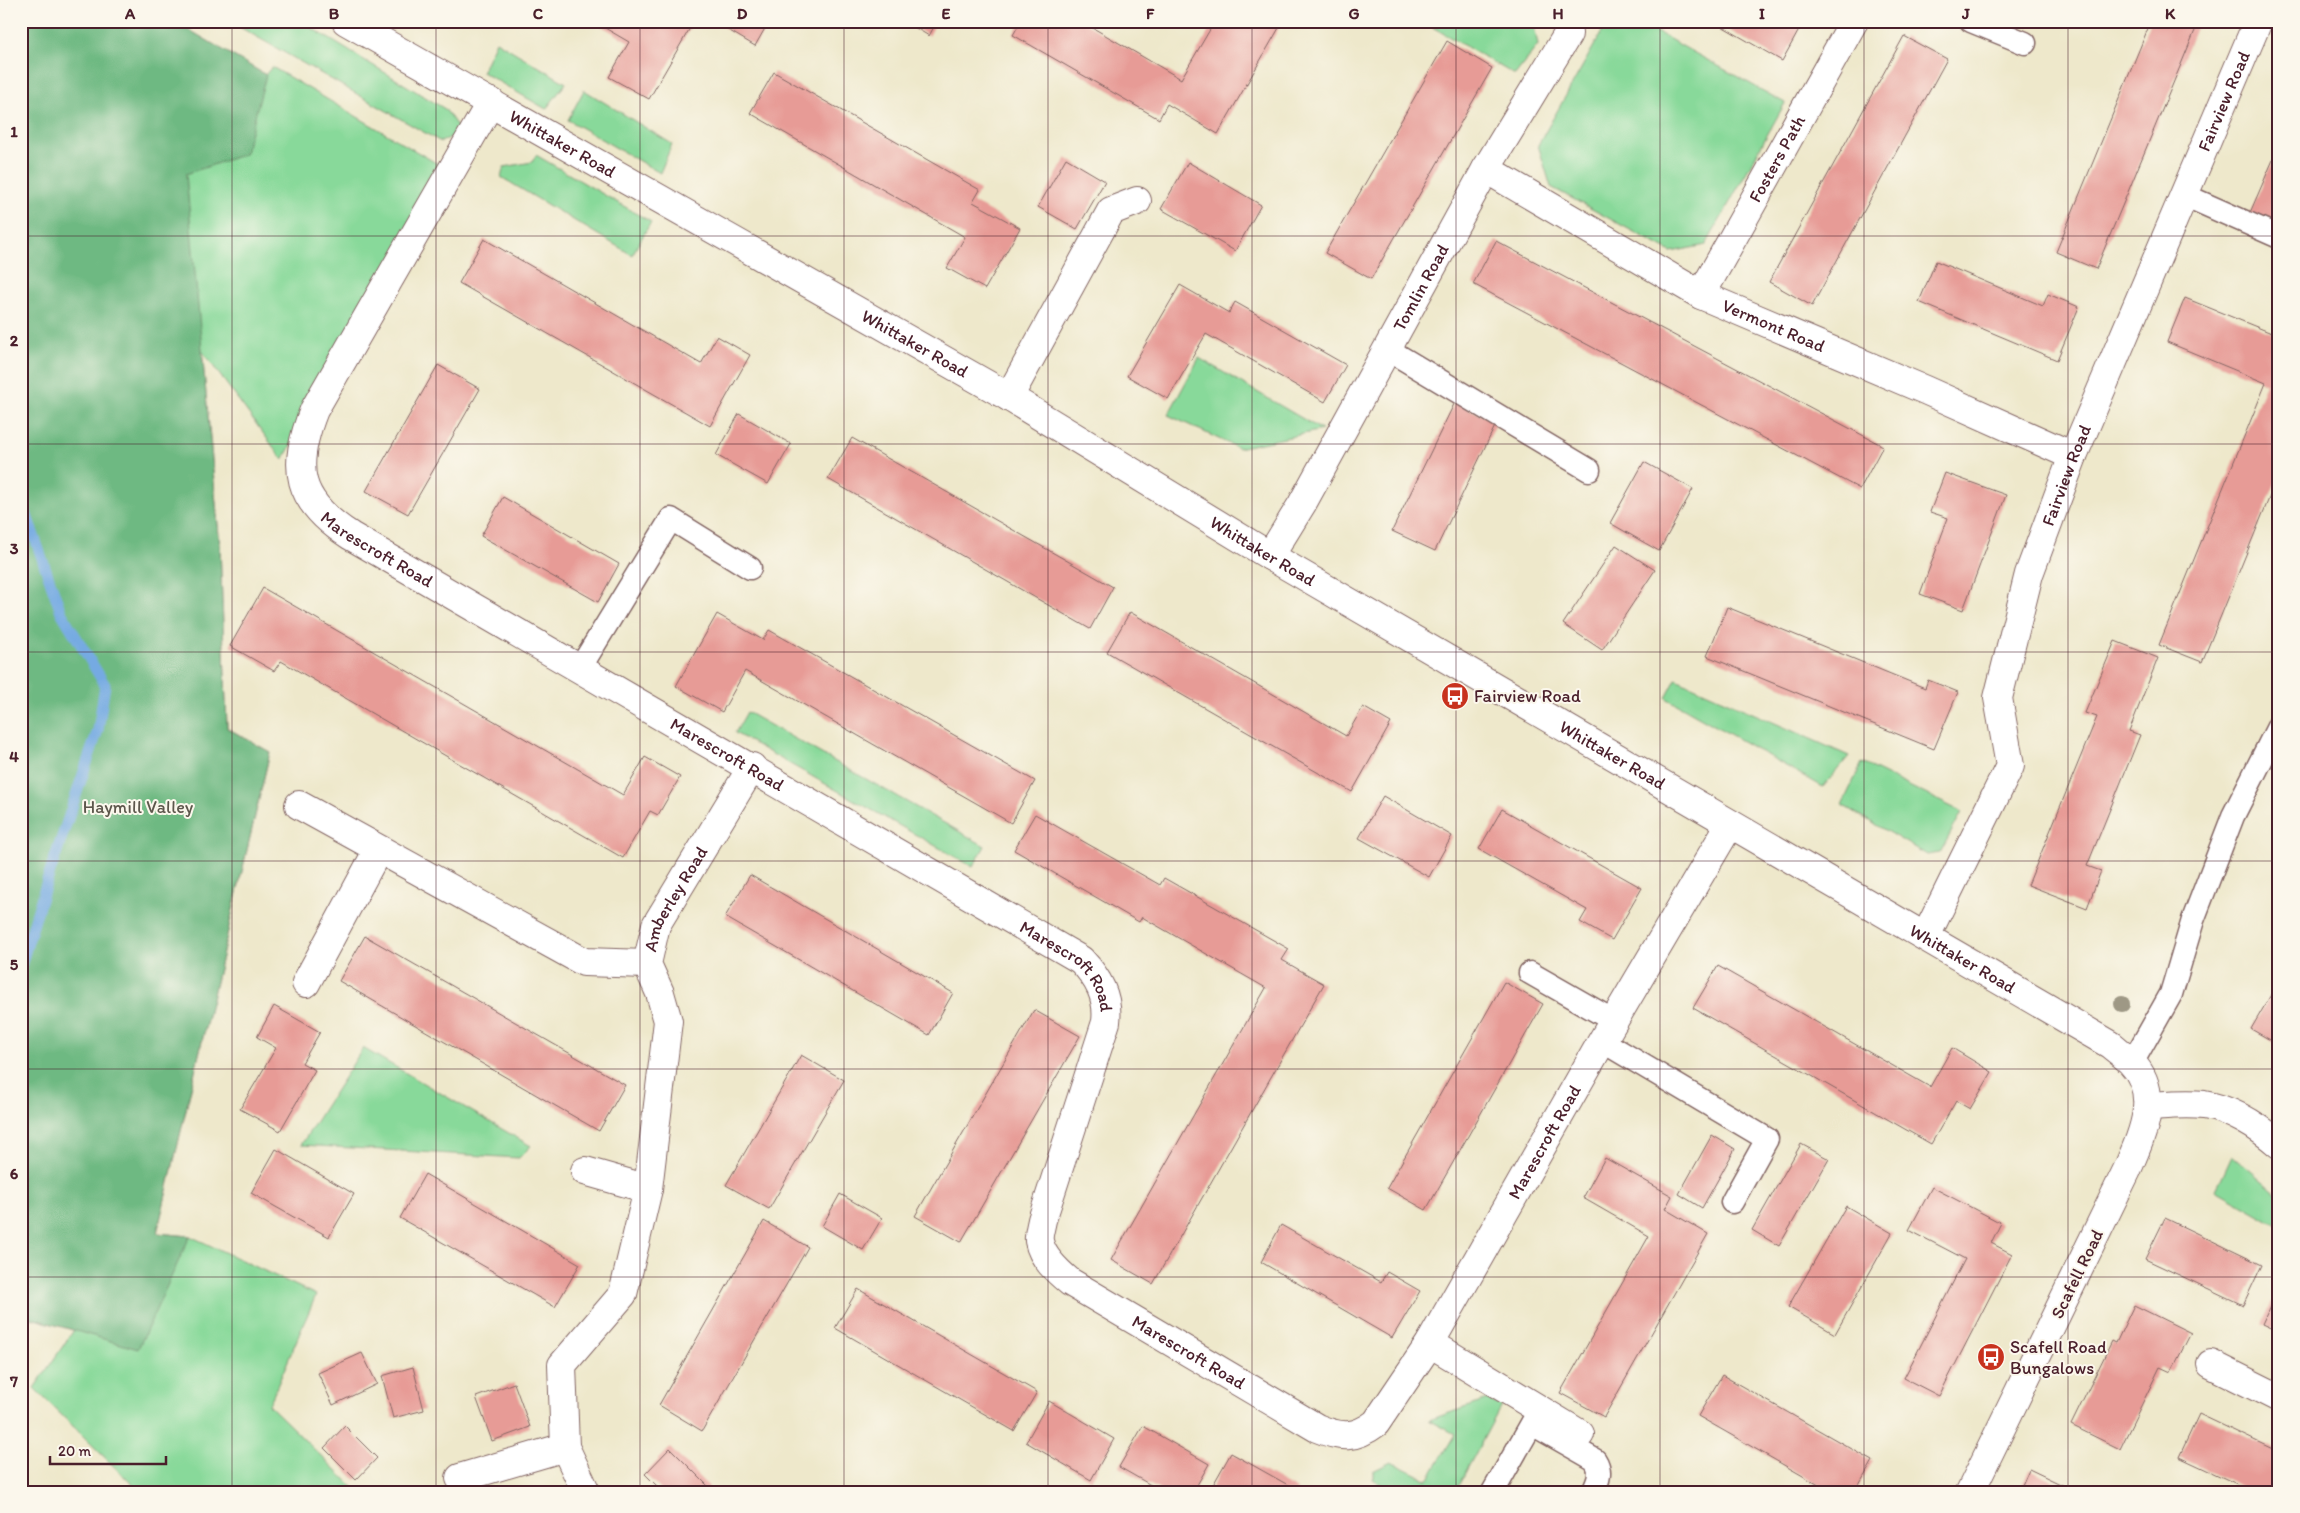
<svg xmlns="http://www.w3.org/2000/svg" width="2300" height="1513" viewBox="0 0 2300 1513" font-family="Itim,sans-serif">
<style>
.green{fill:#88d99a;stroke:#697c62}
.forest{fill:#6eb982;stroke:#5c6c56}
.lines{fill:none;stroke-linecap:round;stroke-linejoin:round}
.stream{stroke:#74aae2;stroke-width:11}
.building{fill:#e79b96}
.service-casing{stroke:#836563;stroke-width:25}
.minor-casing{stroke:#836563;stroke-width:30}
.service{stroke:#fff;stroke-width:22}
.minor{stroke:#fff;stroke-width:28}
.tree{fill:#9e9885}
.grid{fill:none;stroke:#4a1f2b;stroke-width:1;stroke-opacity:0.55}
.labels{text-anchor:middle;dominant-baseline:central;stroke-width:4;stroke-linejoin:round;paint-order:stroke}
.street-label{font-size:18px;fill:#4a1f2b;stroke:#fbf7ec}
.poi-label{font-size:18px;fill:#4a1f2b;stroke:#fbf7ec;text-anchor:start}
.park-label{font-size:18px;fill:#5d574c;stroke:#fbf7ec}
.neatline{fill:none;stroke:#4a1f2b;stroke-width:2}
.grid-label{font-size:16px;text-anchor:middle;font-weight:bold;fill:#4a1f2b}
</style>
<rect width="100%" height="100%" fill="#fbf7ec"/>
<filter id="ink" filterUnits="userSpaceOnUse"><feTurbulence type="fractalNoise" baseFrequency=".02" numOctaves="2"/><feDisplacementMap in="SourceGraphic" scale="10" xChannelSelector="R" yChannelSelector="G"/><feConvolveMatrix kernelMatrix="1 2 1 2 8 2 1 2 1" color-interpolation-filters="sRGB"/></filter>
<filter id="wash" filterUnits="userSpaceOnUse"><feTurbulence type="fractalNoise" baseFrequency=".0096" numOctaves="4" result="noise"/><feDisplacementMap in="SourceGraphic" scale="20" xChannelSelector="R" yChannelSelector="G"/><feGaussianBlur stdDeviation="1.12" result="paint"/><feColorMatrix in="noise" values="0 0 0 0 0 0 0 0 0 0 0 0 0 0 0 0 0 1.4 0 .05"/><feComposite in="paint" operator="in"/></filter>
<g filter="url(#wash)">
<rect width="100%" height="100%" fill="#eee8cb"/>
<g class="green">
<path d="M21,21H174L265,75L272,67L443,167L283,460L202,351L220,547L227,728L270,752L157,1233L190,1236L316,1295L269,1405L358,1492H140L34,1388L74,1330L21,1315Z"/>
<path d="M229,21H300L445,109L461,132L441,142Z"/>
<path d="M1422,21H1533L1538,45L1515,75Z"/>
<path d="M1608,21H1637L1785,103L1706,245L1671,252L1551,187L1538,145Z"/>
<path d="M496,41L566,83L546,109L482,72Z"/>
<path d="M584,90L672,144L660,173L568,120Z"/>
<path d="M536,155L651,222L632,255L501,177L504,167L532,162Z"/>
<path d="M1199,358L1322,430L1238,448L1168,415Z"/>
<path d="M1676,679L1849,756L1823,787L1666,698Z"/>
<path d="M747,712L985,846L973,867L735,733Z"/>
<path d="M1862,763L1962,812L1940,853L1927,855L1842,805Z"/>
<path d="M363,1048L531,1146L519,1158L301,1145Z"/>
<path d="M2232,1155L2279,1195V1226L2216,1190Z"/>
<path d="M1487,1400L1501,1406L1457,1488L1462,1492H1394L1373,1479V1471L1391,1462L1428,1480L1455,1434L1429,1420Z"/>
</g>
<path class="forest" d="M21,21H174L266,75L245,154L186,174L220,547L227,728L270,752L157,1233L190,1236L138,1349L21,1315Z"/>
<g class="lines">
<path class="stream" d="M21,499L61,612L105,685L98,730L44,890L21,965"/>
</g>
<g id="blocks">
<g class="building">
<path d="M593,21H677L690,28L649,99L609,77L629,42Z"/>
<path d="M713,21H765L768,23L755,46Z"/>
<path d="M904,21H937L929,36Z"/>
<path d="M1021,21H1081L1181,79L1215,21H1283L1218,134L1167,104L1159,119L1013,35Z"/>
<path d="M1713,21H1804L1782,61Z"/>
<path d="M2151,21H2199L2096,269L2056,252Z"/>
<path d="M1904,36L1947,59L1812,306L1769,282Z"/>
<path d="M1447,41L1492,68L1371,279L1325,253Z"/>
<path d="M774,72L980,190L973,202L1020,228L985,289L947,268L965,237L750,113Z"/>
<path d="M2279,146V228L2249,215Z"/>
<path d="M1066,158L1105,181L1077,229L1038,207Z"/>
<path d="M1188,162L1261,205L1235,251L1161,209Z"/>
<path d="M484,239L701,364L717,336L750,355L710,426L459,283Z"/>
<path d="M1496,241L1883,446L1860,489L1473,284Z"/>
<path d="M1936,261L2043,306L2048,294L2079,307L2057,360L1919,302Z"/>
<path d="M1180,285L1229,313L1235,302L1346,365L1325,402L1206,334L1168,399L1127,376Z"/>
<path d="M2185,298L2279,336V344L2274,355L2279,357V474L2202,662L2159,645L2266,383L2167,342Z"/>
<path d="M438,365L480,389L408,514L366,491Z"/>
<path d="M1455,402L1497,422L1435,551L1392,531Z"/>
<path d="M739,414L791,444L768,484L716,455Z"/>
<path d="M852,438L1113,587L1090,629L828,479Z"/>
<path d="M1644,462L1693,489L1659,551L1610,523Z"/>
<path d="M1945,473L2006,495L1963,610L1920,594L1948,518L1930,512Z"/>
<path d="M503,497L619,564L598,602L481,536Z"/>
<path d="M1616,545L1655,570L1602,650L1563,624Z"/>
<path d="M263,588L623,795L645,757L680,777L658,815L650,811L623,858L281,661L274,671L230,646Z"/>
<path d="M1727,607L1925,688L1928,680L1958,692L1934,749L1707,656Z"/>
<path d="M1130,612L1346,736L1363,707L1391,723L1352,792L1107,652Z"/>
<path d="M717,614L763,640L769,630L1035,781L1011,823L745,671L722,712L676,686Z"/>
<path d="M2115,641L2158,658L2129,731L2140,735L2087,866L2101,871L2087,908L2028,885L2097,717L2085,713Z"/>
<path d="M1383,796L1452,836L1429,877L1359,838Z"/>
<path d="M1502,809L1642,888L1612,940L1580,922L1587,910L1479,849Z"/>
<path d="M1035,814L1160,885L1164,878L1289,949L1282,960L1324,984L1153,1284L1111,1260L1266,988L1142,917L1139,922L1014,850Z"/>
<path d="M750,875L953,993L929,1035L725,917Z"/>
<path d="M365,936L625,1085L599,1131L339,981Z"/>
<path d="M1718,966L1930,1087L1952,1048L1992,1072L1970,1109L1956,1101L1931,1144L1693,1008Z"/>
<path d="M2279,981V1045L2251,1029Z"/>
<path d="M1504,982L1543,1004L1426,1210L1387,1188Z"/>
<path d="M274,1006L320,1032L302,1063L315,1070L280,1131L240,1109L276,1048L257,1037Z"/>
<path d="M1034,1010L1080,1036L961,1242L915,1216Z"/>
<path d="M801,1055L844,1080L769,1209L726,1185Z"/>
<path d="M1712,1135L1735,1149L1702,1208L1679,1194Z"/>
<path d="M1801,1144L1829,1159L1779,1246L1752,1230Z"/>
<path d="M276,1149L354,1194L329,1237L251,1193Z"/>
<path d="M1605,1158L1672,1196L1665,1209L1708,1234L1604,1417L1560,1393L1649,1236L1583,1198Z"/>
<path d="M425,1174L580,1264L555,1307L400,1218Z"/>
<path d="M1932,1187L2001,1223L1991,1243L2012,1254L1939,1396L1904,1378L1965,1259L1909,1230Z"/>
<path d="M840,1194L882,1218L863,1250L822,1226Z"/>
<path d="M1846,1206L1892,1233L1835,1334L1788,1307Z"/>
<path d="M2165,1218L2262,1265L2243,1305L2145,1259Z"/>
<path d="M764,1221L808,1247L702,1431L659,1405Z"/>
<path d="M1281,1225L1381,1282L1387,1272L1420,1291L1392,1338L1261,1262Z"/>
<path d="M2279,1287V1332L2262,1324Z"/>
<path d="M858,1289L1037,1392L1014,1431L835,1328Z"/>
<path d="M2134,1305L2191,1333L2171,1372L2160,1367L2120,1449L2071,1425L2112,1341L2116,1343Z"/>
<path d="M362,1353L377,1384L333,1405L318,1373Z"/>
<path d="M413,1367L424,1410L393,1418L382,1376Z"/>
<path d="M1722,1375L1873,1461L1855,1492H1831L1698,1416Z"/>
<path d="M514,1383L530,1427L492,1441L476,1397Z"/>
<path d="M1049,1401L1114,1439L1091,1480L1026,1442Z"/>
<path d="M2199,1414L2279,1452V1492H2254L2179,1457Z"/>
<path d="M345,1426L377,1458L356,1480L324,1448Z"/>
<path d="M1143,1426L1209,1464L1193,1492H1163L1119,1467Z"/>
<path d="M670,1448L709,1487L704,1492H663L645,1474Z"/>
<path d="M1231,1453L1297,1490L1296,1492H1209Z"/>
<path d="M2029,1469L2077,1492H2019Z"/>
</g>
</g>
</g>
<g filter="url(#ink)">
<use href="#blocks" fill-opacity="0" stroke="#836563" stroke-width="1"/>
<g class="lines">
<g class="service-casing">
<g id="service">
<path d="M1971,21L2025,43"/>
<path d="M2184,195L2279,237"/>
<path d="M1387,349L1589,470"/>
<path d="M580,668L671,519L750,568"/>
<path d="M1530,973L1614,1021"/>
<path d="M1602,1041L1767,1139L1732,1202"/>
<path d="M2132,1063L2171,994L2193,920L2233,816L2279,725"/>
<path d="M1532,1424L1595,1460C1602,1471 1599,1480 1593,1492"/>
<path d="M1493,1492L1539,1411"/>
</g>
</g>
<g class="minor-casing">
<g id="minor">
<path id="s1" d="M346,21L1009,397L1270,556L2111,1045C2118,1051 2125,1056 2131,1062C2162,1094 2142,1135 2127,1170L1970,1492"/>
<path id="s2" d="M491,102L314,410C291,468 296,501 351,536L1081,960C1098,978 1109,997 1106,1022L1042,1220C1041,1226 1038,1235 1039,1241C1042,1258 1058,1272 1070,1282L1317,1428C1341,1438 1355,1439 1376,1423L1430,1343L1602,1041L1730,824"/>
<path id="s3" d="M1486,169L1701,295L1925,390L2073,456"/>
<path id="s4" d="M1701,295L1854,21"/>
<path d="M1009,397L1111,211L1137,201"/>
<path id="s5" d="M1270,556L1302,504L1486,169L1568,34L1567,21"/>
<path d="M299,805L584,962L647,964"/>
<path id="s6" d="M1926,936L2010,766L1998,698L2029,574L2073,456L2258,21"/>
<path d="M306,983L378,850"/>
<path d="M2149,1106C2166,1105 2186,1103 2204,1105C2231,1109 2259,1127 2279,1144"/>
<path d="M585,1171L648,1189"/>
<path d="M1430,1343L1580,1434"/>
<path d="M2211,1364L2279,1398"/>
<path d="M460,1478L565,1447"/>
<path id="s7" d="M586,1492L565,1447L562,1365L623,1294L648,1189L668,1021L660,993L647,964L656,925L752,767"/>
</g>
</g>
<use href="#service" class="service"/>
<use href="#minor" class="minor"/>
</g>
<circle class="tree" cx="2122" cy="1004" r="8"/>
</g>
<path class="grid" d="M232,21V1492M436,21V1492M640,21V1492M844,21V1492M1048,21V1492M1252,21V1492M1456,21V1492M1660,21V1492M1864,21V1492M2068,21V1492M21,236H2279M21,444H2279M21,652H2279M21,861H2279M21,1069H2279M21,1277H2279"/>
<defs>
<g id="bus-disc" transform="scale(1.4375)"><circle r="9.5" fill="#c8321e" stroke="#fbf7ec"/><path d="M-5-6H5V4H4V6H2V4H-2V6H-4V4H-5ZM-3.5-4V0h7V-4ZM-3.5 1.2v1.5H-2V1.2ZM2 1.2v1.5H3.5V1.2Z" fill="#fff"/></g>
</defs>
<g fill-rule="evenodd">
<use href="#bus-disc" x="1455" y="696"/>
<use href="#bus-disc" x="1991" y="1357"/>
</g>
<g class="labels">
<g class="street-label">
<text stroke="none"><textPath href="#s6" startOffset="898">Fairview Road</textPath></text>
<text stroke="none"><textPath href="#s1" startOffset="249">Whittaker Road</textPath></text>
<text stroke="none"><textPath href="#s4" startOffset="156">Fosters Path</textPath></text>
<text stroke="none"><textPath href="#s5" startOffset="308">Tomlin Road</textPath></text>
<text stroke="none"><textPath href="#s3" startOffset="328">Vermont Road</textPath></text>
<text stroke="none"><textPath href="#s1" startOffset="654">Whittaker Road</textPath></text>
<text stroke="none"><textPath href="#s6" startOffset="492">Fairview Road</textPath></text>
<text stroke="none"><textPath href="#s2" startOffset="532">Marescroft Road</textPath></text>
<text stroke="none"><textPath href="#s1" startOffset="1059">Whittaker Road</textPath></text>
<text stroke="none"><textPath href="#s2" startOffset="938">Marescroft Road</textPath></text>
<text stroke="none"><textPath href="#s1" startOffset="1464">Whittaker Road</textPath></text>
<text stroke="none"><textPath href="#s7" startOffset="635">Amberley Road</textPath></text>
<text stroke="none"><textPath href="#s1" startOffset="1869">Whittaker Road</textPath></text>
<text stroke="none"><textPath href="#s2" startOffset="1342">Marescroft Road</textPath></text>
<text stroke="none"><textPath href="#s2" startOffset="2376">Marescroft Road</textPath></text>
<text transform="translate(2077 1274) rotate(-64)">Scafell Road</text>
<text stroke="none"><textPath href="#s2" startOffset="1836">Marescroft Road</textPath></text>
</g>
<g class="poi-label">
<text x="1474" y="696">Fairview Road</text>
<text x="2010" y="1347">Scafell Road<tspan x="2010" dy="21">Bungalows</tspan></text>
</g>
<g class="park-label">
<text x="138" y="807">Haymill Valley</text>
</g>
</g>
<rect width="2300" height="1513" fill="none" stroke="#fbf7ec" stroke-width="55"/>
<path d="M50 1456v8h116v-8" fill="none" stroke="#4a1f2b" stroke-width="2.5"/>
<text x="58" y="1456" font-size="15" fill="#4a1f2b" stroke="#fbf7ec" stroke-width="4" paint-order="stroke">20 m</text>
<rect x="28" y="28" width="2244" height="1458" class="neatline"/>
<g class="grid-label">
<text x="130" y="19">A</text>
<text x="334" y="19">B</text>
<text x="538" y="19">C</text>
<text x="742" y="19">D</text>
<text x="946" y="19">E</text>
<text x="1150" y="19">F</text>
<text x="1354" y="19">G</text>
<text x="1558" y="19">H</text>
<text x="1762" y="19">I</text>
<text x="1966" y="19">J</text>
<text x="2170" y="19">K</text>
<text x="14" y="137">1</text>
<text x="14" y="346">2</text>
<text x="14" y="554">3</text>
<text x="14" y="762">4</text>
<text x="14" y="970">5</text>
<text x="14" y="1179">6</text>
<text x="14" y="1387">7</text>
</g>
</svg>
